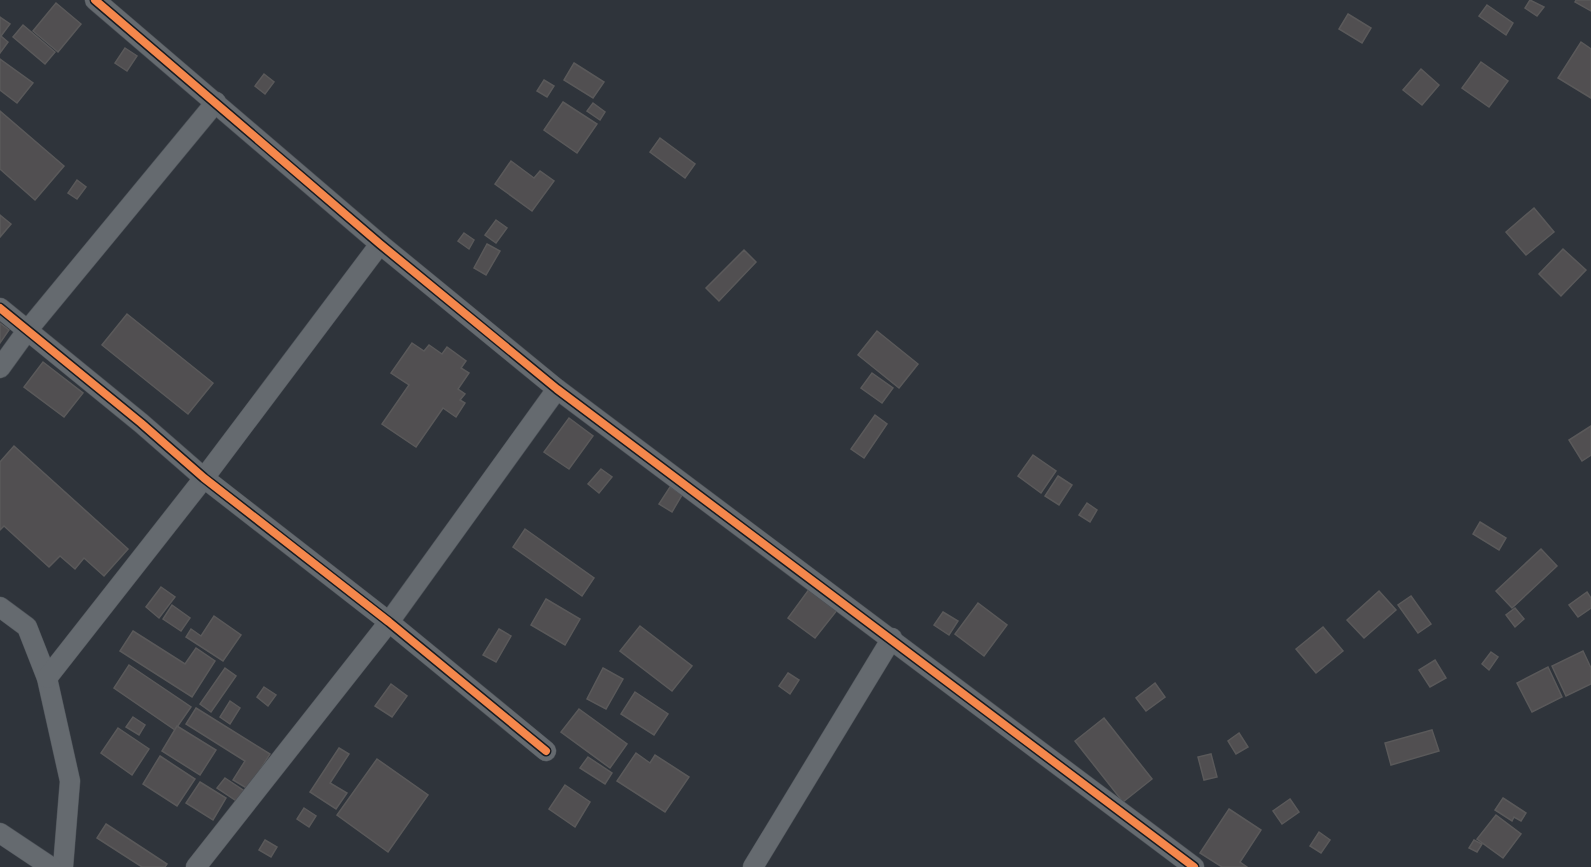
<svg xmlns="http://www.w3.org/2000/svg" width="1591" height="867" viewBox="0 0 1591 867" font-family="Jost,sans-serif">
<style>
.building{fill:#514f51;stroke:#5a595a;stroke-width:1.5}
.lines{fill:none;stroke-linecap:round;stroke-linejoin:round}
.minor-casing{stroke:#4b5056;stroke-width:21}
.minor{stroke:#656a6f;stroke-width:20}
.cycleway-casing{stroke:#161b21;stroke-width:11}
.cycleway{stroke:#f5874c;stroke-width:8}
</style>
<rect width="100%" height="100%" fill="#2f343b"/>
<g class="building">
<path d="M1530,0L1544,7L1537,16L1525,8Z"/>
<path d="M1576,0H1591V11L1575,2Z"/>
<path d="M56,3L81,24L58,52L33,31Z"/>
<path d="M1487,5L1513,23L1506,35L1479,16Z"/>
<path d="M1348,14L1371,28L1362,43L1339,29Z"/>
<path d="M0,17L10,24L1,36L8,42L0,53Z"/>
<path d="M23,25L55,52L45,64L13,37Z"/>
<path d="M1581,42L1591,49V98L1558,78Z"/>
<path d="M125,48L137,56L127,71L115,63Z"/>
<path d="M0,59L33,83L17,103L0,90Z"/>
<path d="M1481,62L1508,81L1489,107L1462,88Z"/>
<path d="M574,63L604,82L593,98L564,80Z"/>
<path d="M1421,69L1439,85L1422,105L1403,90Z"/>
<path d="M264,74L274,82L265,94L255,86Z"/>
<path d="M544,80L554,86L547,97L537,91Z"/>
<path d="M563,102L597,124L577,153L544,130Z"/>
<path d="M593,103L605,112L600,120L587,111Z"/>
<path d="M0,111L64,166L35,200L0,169Z"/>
<path d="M660,138L695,164L685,178L650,152Z"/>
<path d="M511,161L534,178L540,171L554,181L532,211L495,184Z"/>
<path d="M77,180L86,187L77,199L68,193Z"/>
<path d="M1534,208L1554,232L1526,255L1506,232Z"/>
<path d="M0,215L11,224L0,237Z"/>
<path d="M496,220L507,228L496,243L485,235Z"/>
<path d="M464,233L474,240L469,249L458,241Z"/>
<path d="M487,244L500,251L486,275L474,268Z"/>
<path d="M1563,249L1586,270L1561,296L1539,274Z"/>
<path d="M744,250L756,262L719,301L706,288Z"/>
<path d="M127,314L213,383L188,414L102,345Z"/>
<path d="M0,323L9,330L0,343Z"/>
<path d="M877,331L918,364L899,388L858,355Z"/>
<path d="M412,343L424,351L429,345L442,354L447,347L466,361L461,368L469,373L458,389L465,394L460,400L465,403L456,417L443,408L416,447L382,424L409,385L391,373Z"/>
<path d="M43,362L83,393L64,417L24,387Z"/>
<path d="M872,373L893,388L882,403L861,388Z"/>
<path d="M875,415L887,424L864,458L851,449Z"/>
<path d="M569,418L593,436L569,469L544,452Z"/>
<path d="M1591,426V455L1582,461L1569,440Z"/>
<path d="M14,446L128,549L104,576L84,558L75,569L60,556L49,567L4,526L0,530V462Z"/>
<path d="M1033,455L1056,471L1041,493L1018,476Z"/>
<path d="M601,469L612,477L599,493L588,484Z"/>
<path d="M1058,476L1072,485L1059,505L1045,496Z"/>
<path d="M670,487L682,495L672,512L659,504Z"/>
<path d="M1087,503L1097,510L1090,522L1079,515Z"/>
<path d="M1480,522L1506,538L1499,550L1473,534Z"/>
<path d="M525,529L594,578L582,596L513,547Z"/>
<path d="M1541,549L1557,566L1512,608L1496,591Z"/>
<path d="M161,587L175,597L159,618L146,607Z"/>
<path d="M810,588L838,609L815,638L788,618Z"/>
<path d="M1379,591L1396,610L1364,638L1347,620Z"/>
<path d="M1587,592L1591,598V608L1578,617L1569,605Z"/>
<path d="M1411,596L1431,624L1418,633L1398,605Z"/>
<path d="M546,599L580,619L565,645L531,625Z"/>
<path d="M978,603L1007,625L984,656L955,634Z"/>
<path d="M172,605L190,618L181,631L163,619Z"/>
<path d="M1515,608L1524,619L1515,627L1506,615Z"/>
<path d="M943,612L958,621L949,635L934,625Z"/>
<path d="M214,616L241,635L223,661L186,637L191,629L201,636Z"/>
<path d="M640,626L692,666L672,691L620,651Z"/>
<path d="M1323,627L1343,651L1316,673L1296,649Z"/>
<path d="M499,629L511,636L496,662L483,655Z"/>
<path d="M133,631L185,664L196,648L215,661L192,697L120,651Z"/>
<path d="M1583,651L1591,668V684L1566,696L1552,666Z"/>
<path d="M1491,652L1498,657L1489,670L1482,664Z"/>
<path d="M1435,660L1446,678L1430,687L1419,670Z"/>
<path d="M129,665L191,707L175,730L114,688Z"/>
<path d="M1548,667L1562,697L1532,712L1517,683Z"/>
<path d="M225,668L236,676L211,712L200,704Z"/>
<path d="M603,668L623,679L606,709L587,699Z"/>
<path d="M788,673L799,680L790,694L779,686Z"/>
<path d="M1155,683L1165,697L1146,711L1136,698Z"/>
<path d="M391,684L407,696L392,717L375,706Z"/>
<path d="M264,687L276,695L268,706L257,697Z"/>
<path d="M635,692L668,714L654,735L621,714Z"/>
<path d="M230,701L240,708L230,724L220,717Z"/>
<path d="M196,708L270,754L248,789L233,780L245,761L186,724Z"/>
<path d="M579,709L627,744L610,768L561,732Z"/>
<path d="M133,717L145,725L139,735L126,727Z"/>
<path d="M1104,718L1152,779L1123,802L1075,741Z"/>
<path d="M177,726L216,750L200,775L162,751Z"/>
<path d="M118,728L149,749L132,775L101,753Z"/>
<path d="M1432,730L1439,751L1391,765L1385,743Z"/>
<path d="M1239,733L1248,747L1236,754L1228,741Z"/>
<path d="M339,748L349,754L330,783L347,793L336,809L310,792Z"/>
<path d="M636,753L650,763L655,755L689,777L665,812L617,781Z"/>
<path d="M1211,754L1217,777L1204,780L1198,757Z"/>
<path d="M160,756L195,779L177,806L143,784Z"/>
<path d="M588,757L612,773L605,784L580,768Z"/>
<path d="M377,759L428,795L388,852L337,815Z"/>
<path d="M225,778L246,792L238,802L217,788Z"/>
<path d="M200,782L226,798L213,820L186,803Z"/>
<path d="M565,785L590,802L575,827L549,809Z"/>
<path d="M1503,798L1526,813L1521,821L1514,817L1512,821L1495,810Z"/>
<path d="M1290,799L1299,812L1282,824L1273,811Z"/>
<path d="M304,808L316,816L309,827L297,819Z"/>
<path d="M1229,809L1261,830L1240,862L1247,867H1222L1200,853Z"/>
<path d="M1496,815L1521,834L1503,858L1477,839Z"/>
<path d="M106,824L167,864L165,867H142L97,838Z"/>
<path d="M1319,832L1330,840L1321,853L1310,846Z"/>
<path d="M265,840L277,847L271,857L259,850Z"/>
<path d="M1474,840L1482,844L1477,852L1469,848Z"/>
</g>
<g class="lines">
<g class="minor-casing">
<g id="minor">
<path d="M95,0L380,244L557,389L1194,867"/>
<path d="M0,308L141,423L204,478L389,622L546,751"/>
<path d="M0,368L26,332L216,102"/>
<path d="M0,607L27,627L47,678L70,781L63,867"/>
<path d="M47,678L204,478L380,244"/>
<path d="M0,833L51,867"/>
<path d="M196,867L389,622L557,389"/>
<path d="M753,867L892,638"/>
</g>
</g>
<use href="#minor" class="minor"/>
<g class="cycleway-casing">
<g id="cycleway">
<path d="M95,0L380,244L557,389L1194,867"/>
<path d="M0,308L141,423L204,478L389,622L546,751"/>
</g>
</g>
<use href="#cycleway" class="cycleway"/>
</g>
</svg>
